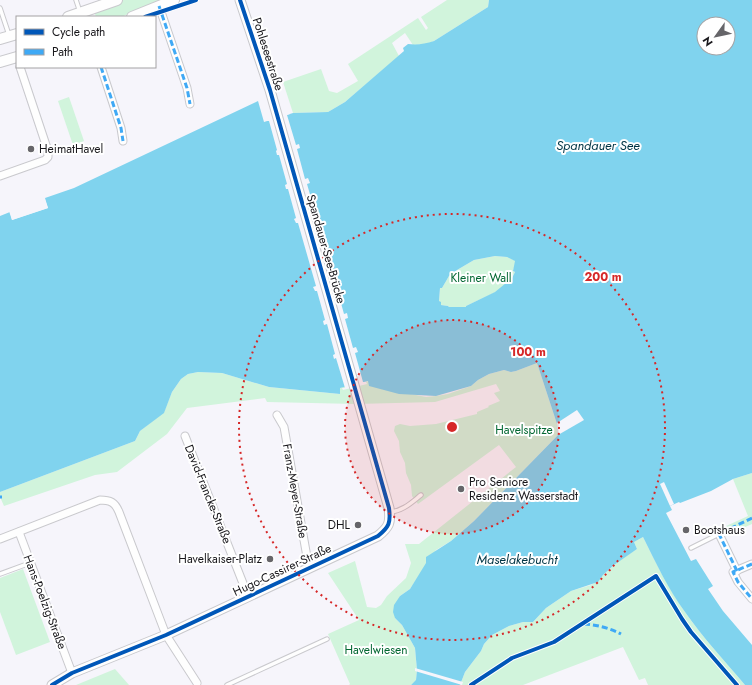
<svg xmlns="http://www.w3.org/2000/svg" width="752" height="685" viewBox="0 0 752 685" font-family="Jost,sans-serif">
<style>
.green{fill:#d1f4dc}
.water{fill:#80d3ee;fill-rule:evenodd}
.pier{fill:#f6f5fb}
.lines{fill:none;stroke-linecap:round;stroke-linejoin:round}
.service-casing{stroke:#c9c9cd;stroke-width:5.5}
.minor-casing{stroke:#c9c9cd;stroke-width:9}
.tertiary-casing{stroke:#c9c9cd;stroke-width:11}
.secondary-casing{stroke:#c9c9cd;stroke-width:12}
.service{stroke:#fefefe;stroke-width:3.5}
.minor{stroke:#fefefe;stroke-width:7}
.tertiary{stroke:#fefefe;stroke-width:9}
.secondary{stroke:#fefefe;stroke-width:10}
.quiet{stroke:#3fa9f5;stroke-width:3;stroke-dasharray:6 3;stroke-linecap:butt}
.cycleway-casing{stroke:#fff;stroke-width:6}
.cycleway{stroke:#0057b8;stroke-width:4}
.ring{fill:none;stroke:#d62828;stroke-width:2;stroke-dasharray:2 4}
.poi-dot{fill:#666569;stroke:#fff;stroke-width:1.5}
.labels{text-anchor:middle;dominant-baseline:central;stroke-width:4;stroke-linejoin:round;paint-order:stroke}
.street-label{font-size:12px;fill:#18171b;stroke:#fff}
.poi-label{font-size:12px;fill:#18171b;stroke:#fff;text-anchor:start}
.park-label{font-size:12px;fill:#046833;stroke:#fff}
.water-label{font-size:13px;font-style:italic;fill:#003545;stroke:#fff}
.centre{fill:#d62828;stroke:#fff;stroke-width:2}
.ring-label{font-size:12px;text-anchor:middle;font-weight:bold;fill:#d62828;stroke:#fff;stroke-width:4;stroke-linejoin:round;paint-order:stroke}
</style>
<rect width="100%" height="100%" fill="#f6f5fb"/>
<g class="green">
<path d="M123,0H160L121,17H96L94,11Z"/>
<path d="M447,0H489L488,7L434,41L427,44L413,45L405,33L392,43L399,56L345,102L328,112L293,113L283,82L321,69L329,91L337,93L358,81L348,64L418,18L426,30L428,28L421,17Z"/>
<path d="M69,97L84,141L73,145L58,101Z"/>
<path d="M495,256L507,257L516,261L513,271L515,272L509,284H506L496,292L466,306V307H449L448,306L441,305L439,301L440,288H442L449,276L457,270L474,260Z"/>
<path d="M537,363L557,424L558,435L474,521L451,541L436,550L410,589L400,596L395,618L402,625L415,648L417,670L416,681L411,685H349L350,684L328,634L359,620L328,573L355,561L367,607L376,608L381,605L387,596L406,578L411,563L405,544H419L516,467L499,445L418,504L412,496L411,485L406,473L405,463L400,452L399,441L394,431L395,426L400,424L410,426L436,424L477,414V412L489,407L488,406L500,401L494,393L500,391L496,384L435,402L356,404L267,402L265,398L187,408L167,434L117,472L95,475L4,506L0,497V492L135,441L140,431L164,412L172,392L181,379L188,374L198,372L222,373L269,387L340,394L339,388L369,381L371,386L426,397L436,396L448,394L471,386L478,380L489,374L504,370L511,372L516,371Z"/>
<path d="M752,473V524L727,535L724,527L748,516L733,479Z"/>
<path d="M643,537C656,563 668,588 685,612C703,638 725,661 745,685H648L645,678L639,680L623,647L523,685H460L465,672L481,651L484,644L492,635L509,626L523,622H533L546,608L571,591L591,585L598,581L603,575L621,559L637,549L634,542Z"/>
<path d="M23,569L50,642L16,655L0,612V578Z"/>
<path d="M115,669L129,685H76Z"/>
</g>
<path class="water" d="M489,0H752V473L733,479L711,491L680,503L679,502L670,506L672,510L666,513L691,561L696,559L713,586L708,589L723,611L752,645V685H745C725,661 703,638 685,612C668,589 656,563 643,537L634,542L637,549L614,565L603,575L598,582L571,591L546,608L533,622H523L509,626L492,635L484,644L481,651L465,672L460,685H411L416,680L417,670L415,648L402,625L395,618L393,612L394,605L400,596L410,589L426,563V557L451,541L474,521L558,435L557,424L537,363L516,371L511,372L504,370L489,374L478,380L471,386L436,396L399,394L369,386L368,381L340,388V394L269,387L222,373L198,372L188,374L181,379L172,392L164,413L140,431L135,441L0,492V216L10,212L12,220L48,208L45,198L74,188L258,101L264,122L293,113L328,112L345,102L404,51L403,48L408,44C417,45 425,44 434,41L488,7ZM704,24H728V48H704ZM495,256L507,257L515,261L513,271L515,272L509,284L506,283L495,292L466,306V307H449L448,306L441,305V302L439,301L440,288H442L449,276L457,270L474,260Z"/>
<g class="pier">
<path d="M289,113L290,114L287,115L296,145L299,144L300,148L297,149L305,179L308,178L310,183L307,184L315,212H318L320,216L316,217L334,280H337L338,284L336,285L344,314L347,313L348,318L345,319L353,348L356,347L358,352L355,353L363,382H366L367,384L343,390L342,388H345L336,358L334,359L333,355L335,354L327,324L324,325L323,321L325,320L317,291H315L313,287L316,286L298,223H296L294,219L296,218L288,189H286L285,185L287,184L279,155H277L276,151L277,150L269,121H267L266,120Z"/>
<path d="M44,197L48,208L12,220L9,211H11L14,217L46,207L43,199Z"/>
<path d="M577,410L584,420L558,435L557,423Z"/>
<path d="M664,482L674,504L670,506L660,484Z"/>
<path d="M415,668L463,682L462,685L415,671Z"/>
</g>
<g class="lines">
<g class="service-casing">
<g id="service">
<path d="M76,0L80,12"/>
<path d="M0,8L9,35"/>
<path d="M390,512C403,511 412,502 421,495"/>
<path d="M691,548L719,534"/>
<path d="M0,574L30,563"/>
<path d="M227,685L327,639"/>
</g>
</g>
<g class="minor-casing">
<g id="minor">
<path d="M159,6L187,88L190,104"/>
<path d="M101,67L121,128L123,141"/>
<path d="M0,176L45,160L48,157V151L20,67"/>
<path d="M277,415L284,427L307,557L311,567"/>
<path d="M185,436L248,596"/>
<path d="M19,532L72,673"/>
<path d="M719,534L737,571"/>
<path d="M0,539L100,500C110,500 115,502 119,512L166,635L197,683"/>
<path d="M752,564L733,572L738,582L752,599"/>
</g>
</g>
<g class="tertiary-casing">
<path id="tertiary" d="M52,685L72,673L166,635L378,536C389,527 391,523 389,508L270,90L240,0"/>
</g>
<g class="secondary-casing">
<g id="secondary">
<path d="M68,17L117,0"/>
<path d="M132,17L174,0"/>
<path d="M0,39L17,34"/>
<path d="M0,62L17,57"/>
</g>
</g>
<use href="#service" class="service"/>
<use href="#minor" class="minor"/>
<use href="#tertiary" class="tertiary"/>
<use href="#secondary" class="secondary"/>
<g class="quiet">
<path d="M159,6L187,88L190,104"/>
<path d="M101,67L121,128L123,141"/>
<path d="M0,497H2"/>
<path d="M752,564L733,572L738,582L752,599"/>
<path d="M737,571L719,534L752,518"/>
<path d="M584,624C597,625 610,628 621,634"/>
</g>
<g class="cycleway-casing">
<g id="cycleway">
<path d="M145,17L196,0"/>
<path d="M52,685L72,673L166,635L378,536C389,527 391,523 389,508L270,90L240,0"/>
<path d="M471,685L512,658L554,642L656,576L682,619L691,632L737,685"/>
</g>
</g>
<use href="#cycleway" class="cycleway"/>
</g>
<circle cx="452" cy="427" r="107" fill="#d62828" fill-opacity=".12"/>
<g class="ring">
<circle cx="452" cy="427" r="107"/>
<circle cx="452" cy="427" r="213"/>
</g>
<g class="poi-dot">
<circle cx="31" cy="149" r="4"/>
<circle cx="461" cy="489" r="4"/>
<circle cx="358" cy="525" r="4"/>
<circle cx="686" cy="530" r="4"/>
<circle cx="270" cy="559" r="4"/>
</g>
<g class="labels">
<g class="street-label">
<text transform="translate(268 54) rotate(72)">Pohleseestraße</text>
<text transform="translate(326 249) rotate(74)">Spandauer-See-Brücke</text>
<text transform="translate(295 491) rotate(80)">Franz-Meyer-Straße</text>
<text transform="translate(208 494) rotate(68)">David-Francke-Straße</text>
<text transform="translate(282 570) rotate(-25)">Hugo-Cassirer-Straße</text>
<text transform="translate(45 602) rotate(69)">Hans-Poelzig-Straße</text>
</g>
<g class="poi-label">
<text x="39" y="149">HeimatHavel</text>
<text x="469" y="482">Pro Seniore<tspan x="469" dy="14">Residenz Wasserstadt</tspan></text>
<text x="350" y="525" text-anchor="end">DHL</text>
<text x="694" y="530">Bootshaus</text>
<text x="262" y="559" text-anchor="end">Havelkaiser-Platz</text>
</g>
<g class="park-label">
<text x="481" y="278">Kleiner Wall</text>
<text x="524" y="430">Havelspitze</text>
<text x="376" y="650">Havelwiesen</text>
</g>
<g class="water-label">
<text x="598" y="145">Spandauer See</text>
<text x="517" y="559">Maselakebucht</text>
</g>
</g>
<circle cx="452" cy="427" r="6" class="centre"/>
<g class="ring-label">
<text x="603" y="281">200 m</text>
<text x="528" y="356">100 m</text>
</g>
<rect x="16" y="16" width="140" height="52" fill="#ffffff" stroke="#a3a2a4"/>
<rect x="24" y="29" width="20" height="6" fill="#0057b8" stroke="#a3a2a4"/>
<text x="52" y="36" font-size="12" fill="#18171b">Cycle path</text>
<rect x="24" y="49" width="20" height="6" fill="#3fa9f5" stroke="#a3a2a4"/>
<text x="52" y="56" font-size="12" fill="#18171b">Path</text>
<g transform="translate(716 36) rotate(237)"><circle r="19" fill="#ffffff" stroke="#a3a2a4"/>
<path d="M0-3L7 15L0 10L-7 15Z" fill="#666569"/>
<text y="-6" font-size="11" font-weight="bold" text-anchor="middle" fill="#18171b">N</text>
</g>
</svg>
